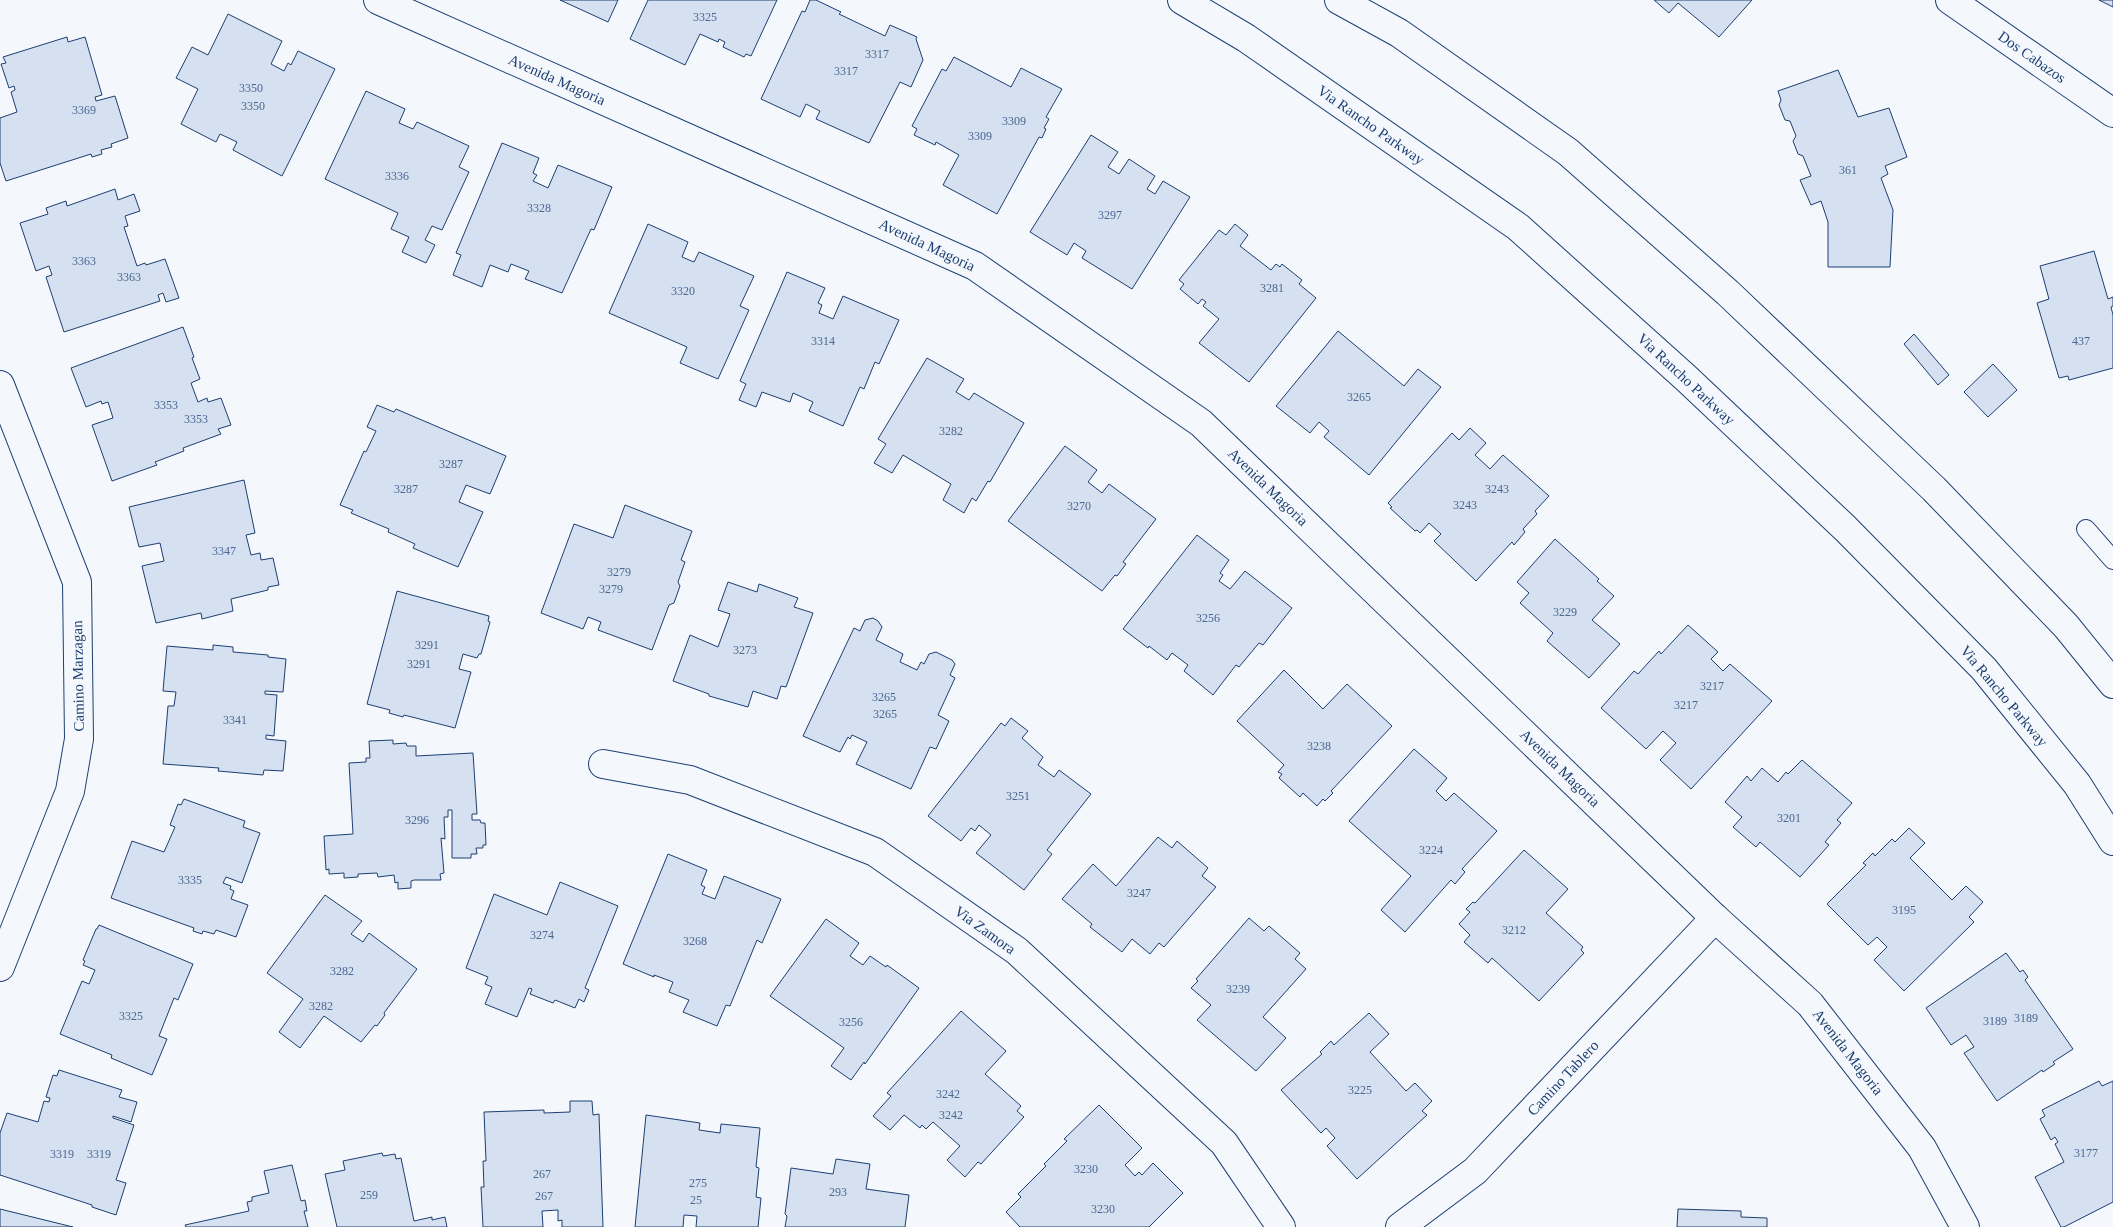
<svg xmlns="http://www.w3.org/2000/svg" width="2113" height="1227" viewBox="0 0 2113 1227" font-family="'Times New Roman',serif">
<style>
.building{fill:#d5e0f0;stroke:#1d3f73}
.lines{fill:none;stroke-linecap:round;stroke-linejoin:round}
.service-casing{stroke:#1d3f73;stroke-width:20}
.minor-casing{stroke:#1d3f73;stroke-width:30}
.primary-casing{stroke:#1d3f73;stroke-width:30}
.service{stroke:#f4f7fb;stroke-width:18}
.minor{stroke:#f4f7fb;stroke-width:28}
.primary{stroke:#f4f7fb;stroke-width:28}
.labels{text-anchor:middle;dominant-baseline:central;stroke-width:4;stroke-linejoin:round;paint-order:stroke}
.number-label{font-size:12px;fill:#4b6792}
.street-label{font-size:15px;fill:#1d3f73;stroke:#f4f7fb}
</style>
<rect width="100%" height="100%" fill="#f4f7fb"/>
<g class="building">
<path d="M560,0H618L608,22Z"/>
<path d="M648,0H777L751,56L746,54L744,57L723,47L725,42L719,39L718,42L700,34L685,65L630,39Z"/>
<path d="M810,0H816L841,12L839,14L885,36L890,25L917,37L916,39L923,60L911,87L900,82L869,143L816,119L820,111L806,104L800,117L761,99L802,11L805,12Z"/>
<path d="M1654,0H1752L1719,37L1678,3L1669,13Z"/>
<path d="M2099,0H2113V7Z"/>
<path d="M228,14L282,41L271,64L284,71L288,63L291,65L298,51L335,69L282,176L233,150L237,142L220,134L216,142L181,124L198,89L176,78L192,47L208,55Z"/>
<path d="M67,37L68,42L85,37L102,95L95,97L96,101L115,96L128,138L111,144L112,147L101,150L102,154L92,157L91,154L6,181L0,163V118L17,112L11,92L15,90L14,86L9,88L1,64L6,63L3,57Z"/>
<path d="M954,57L1011,87L1021,68L1062,89L1046,117L1049,119L1044,128L1046,129L1042,138L1039,137L997,214L943,185L959,155L936,142L935,145L914,135L917,129L912,126L942,69L946,71Z"/>
<path d="M1838,70L1858,117L1889,108L1907,157L1885,166L1888,174L1881,178L1893,210L1890,267H1828V222L1821,201L1811,205L1800,180L1811,176L1803,156L1798,154L1793,141L1796,136L1790,121L1785,120L1779,105L1781,100L1778,91Z"/>
<path d="M366,91L405,109L399,123L413,129L417,122L469,146L459,167L469,172L442,230L432,226L425,240L435,245L426,263L402,252L409,237L391,229L398,213L325,179Z"/>
<path d="M1091,135L1118,152L1108,167L1119,174L1129,159L1155,176L1147,189L1155,194L1163,181L1190,197L1132,289L1082,258L1086,251L1074,243L1067,255L1030,232Z"/>
<path d="M502,143L539,158L533,173L537,175L533,181L548,188L558,165L612,187L594,230L591,229L562,293L525,279L529,271L511,264L508,272L490,265L482,287L453,275L461,255L456,253Z"/>
<path d="M115,189L118,200L134,194L140,211L125,216L128,226L124,227L137,266L145,263L146,265L165,259L179,298L166,302L163,293L158,295L160,301L64,332L46,277L52,275L49,266L36,271L20,223L48,214L46,208L66,201L67,206Z"/>
<path d="M648,224L688,242L682,257L694,262L699,252L754,276L740,306L749,310L718,379L680,363L687,347L609,313Z"/>
<path d="M1235,224L1248,235L1240,246L1271,270L1276,264L1280,267L1282,264L1302,280L1299,284L1316,298L1249,382L1199,343L1219,319L1203,306L1206,302L1202,299L1198,304L1180,289L1184,284L1179,280L1219,230L1226,235Z"/>
<path d="M2094,251L2108,299L2113,297V306L2111,307L2113,315V368L2069,380L2068,376L2059,378L2037,303L2049,299L2040,266Z"/>
<path d="M787,272L825,288L818,303L822,305L819,313L833,319L843,296L899,320L879,364L875,362L864,389L860,387L843,426L809,411L813,402L793,393L790,402L762,392L756,407L739,400L746,384L740,381Z"/>
<path d="M183,327L194,357L192,358L200,379L191,383L198,402L207,398L208,402L221,398L231,425L218,429L221,434L183,448L184,451L155,462L157,465L112,481L92,425L113,418L108,402L102,404L101,401L86,407L71,368Z"/>
<path d="M1338,331L1404,386L1418,369L1441,387L1369,475L1324,437L1329,431L1319,422L1310,433L1276,406Z"/>
<path d="M1914,334L1949,375L1938,385L1904,344Z"/>
<path d="M927,358L964,379L956,392L969,400L974,393L1024,423L990,482L988,481L976,501L972,498L964,513L943,500L951,484L903,455L892,473L874,463L886,444L878,439Z"/>
<path d="M1993,364L2017,390L1988,417L1964,392Z"/>
<path d="M377,405L394,412L396,409L506,456L490,494L466,485L459,502L483,512L458,567L413,548L415,544L388,532L389,529L351,513L353,510L340,505L364,451L366,452L376,431L367,427Z"/>
<path d="M1470,428L1486,443L1475,455L1490,469L1503,455L1549,496L1535,511L1537,514L1523,529L1525,532L1514,545L1512,542L1476,581L1434,541L1441,534L1429,523L1420,533L1417,530L1415,531L1390,508L1392,507L1388,503L1452,433L1459,440Z"/>
<path d="M1065,446L1097,470L1088,482L1102,493L1109,484L1156,519L1123,562L1126,564L1117,576L1115,575L1102,591L1008,521Z"/>
<path d="M244,480L255,533L246,535L251,555L260,553L261,560L273,558L279,585L268,587V590L231,599L233,611L202,619L201,613L156,623L142,566L164,561L160,543L139,547L129,507Z"/>
<path d="M625,505L692,531L681,560L685,562L678,582L680,586L674,603L669,605L652,650L598,630L601,622L588,617L583,629L541,613L574,524L613,538Z"/>
<path d="M1197,535L1229,560L1220,573L1223,575L1219,581L1230,589L1245,571L1292,608L1263,645L1259,643L1239,667L1236,665L1213,695L1184,671L1188,665L1172,653L1167,660L1149,646L1148,648L1123,629Z"/>
<path d="M1555,539L1599,579L1597,581L1614,596L1592,620L1620,644L1589,678L1547,641L1553,633L1520,603L1529,593L1517,582Z"/>
<path d="M728,582L757,592L759,584L798,598L794,607L813,613L786,687L781,686L777,699L753,691L748,707L709,696V694L673,681L690,635L718,647L730,614L718,610Z"/>
<path d="M397,591L489,616L488,621L490,622L481,654H479L477,658L463,654L459,669L471,672L455,728L404,715L403,717L389,713L390,710L367,704Z"/>
<path d="M873,618L878,621L882,627L876,640L903,654L900,662L917,670L921,662L924,664L929,654L936,652L952,660L955,664L950,675L955,678L938,715L949,721L936,749L930,747L911,789L856,764L867,742L852,735L850,739L848,737L840,752L803,736L854,628L860,631L865,620Z"/>
<path d="M1688,625L1718,652L1711,659L1723,671L1730,664L1772,701L1691,789L1660,760L1676,743L1663,731L1646,749L1601,708L1634,671L1638,674L1659,651L1661,654Z"/>
<path d="M213,645L233,647V652L268,655V657L286,659L283,692L265,691V694L277,695L274,736L266,735V739L286,741L283,771L264,770L263,775L218,771L219,768L163,764L168,706H174L176,692L163,691L167,646L213,650Z"/>
<path d="M1284,670L1323,709L1347,684L1392,726L1331,791L1333,793L1325,801L1323,799L1317,806L1303,793L1300,797L1279,778L1282,774L1278,772L1284,765L1237,721Z"/>
<path d="M1011,718L1028,731L1022,738L1043,757L1038,765L1054,777L1059,770L1091,794L1047,850L1052,854L1024,890L976,853L991,835L979,825L975,831L971,828L961,841L928,816L1001,723L1005,726Z"/>
<path d="M393,740V744L406,743L407,746H416V756L473,753L477,814H472V820H480L481,823H485L486,845H483V848H476L477,854H471V858H452V810H448V817H444L445,839L441,838L444,873L440,874L441,880H414L411,881V888L398,889V882L395,883L394,875L378,877L377,873L358,874V877L344,878V873L329,874V869L326,870L324,836L353,834L349,763L366,762V758H370L369,741Z"/>
<path d="M1414,749L1447,778L1436,791L1446,801L1454,793L1497,831L1462,869L1465,872L1455,884L1451,880L1405,932L1381,910L1411,876L1349,821Z"/>
<path d="M1802,760L1852,803L1837,820L1841,823L1825,842L1829,845L1800,877L1760,842L1756,847L1733,827L1742,817L1725,802L1747,776L1751,781L1762,768L1778,782L1786,772L1788,774Z"/>
<path d="M184,799L245,821L243,827L260,833L242,883L226,877L223,883L231,886L230,889L234,891L231,899L248,905L236,937L216,930L214,934L203,931L202,934L193,931L194,928L111,898L132,841L164,852L175,827L170,825L178,804L181,805Z"/>
<path d="M1909,828L1925,843L1910,858L1952,900L1966,886L1983,902L1969,917L1974,922L1904,991L1874,960L1887,947L1877,937L1868,945L1827,904L1866,865L1863,863L1873,853L1875,856L1892,839L1895,842Z"/>
<path d="M1158,837L1172,848L1177,841L1208,868L1202,876L1216,887L1164,947L1159,943L1150,954L1132,939L1122,952L1090,927L1092,924L1062,899L1093,864L1116,886Z"/>
<path d="M1524,850L1568,889L1546,913L1583,947L1581,950L1584,953L1539,1001L1492,958L1488,963L1464,942L1470,935L1459,924L1470,912L1466,909L1473,902L1475,903Z"/>
<path d="M668,854L707,870L701,885L705,887L702,894L715,899L724,876L781,899L762,943L757,940L730,1006L726,1005L717,1026L683,1012L689,1000L669,992L673,982L654,975V977L623,964Z"/>
<path d="M560,882L618,906L585,988L589,990L584,1002L579,999L575,1008L555,1000L553,1003L530,994L532,989L529,988L517,1017L485,1004L492,987L485,984L488,977L466,968L494,894L547,915Z"/>
<path d="M325,895L362,921L351,934L363,942L369,933L417,969L384,1013L385,1015L377,1026L375,1025L361,1042L324,1016L300,1048L279,1032L303,999L267,973Z"/>
<path d="M1249,918L1264,931L1269,926L1300,953L1295,959L1306,969L1263,1017L1286,1038L1256,1071L1197,1020L1211,1005L1191,988L1198,981L1196,979Z"/>
<path d="M826,919L859,943L850,956L863,965L870,956L886,967L887,965L919,988L865,1064L864,1062L851,1080L831,1066L844,1048L770,996Z"/>
<path d="M99,925L193,964L178,1000L174,998L159,1036L167,1039L152,1075L111,1058L112,1055L60,1034L82,981L89,984L95,970L83,965L85,961L83,960L96,929H97Z"/>
<path d="M2006,953L2020,972L2023,970L2028,977L2025,980L2073,1049L2053,1062L2055,1064L2043,1072L2042,1070L1997,1101L1964,1053L1974,1047L1966,1035L1951,1045L1926,1008Z"/>
<path d="M961,1011L1006,1051L985,1074L1021,1106L1017,1111L1024,1117L981,1164L978,1162L965,1177L947,1160L960,1146L933,1122L926,1129L922,1125L920,1128L904,1115L890,1130L873,1116L891,1096L887,1093Z"/>
<path d="M1369,1013L1389,1034L1370,1052L1406,1091L1415,1083L1432,1101L1422,1111L1427,1115L1357,1179L1327,1146L1335,1138L1326,1128L1321,1133L1281,1090L1322,1054L1320,1052L1331,1041L1334,1045Z"/>
<path d="M59,1070L122,1090L119,1097L137,1102L131,1122L113,1116V1118L134,1125L116,1180L126,1183L116,1215L92,1207V1205L0,1175V1133L7,1113L38,1122L44,1101L49,1102L50,1098L46,1097L53,1075L57,1076Z"/>
<path d="M2099,1081L2102,1086L2113,1081V1202L2064,1227H2061L2035,1177L2064,1162L2055,1144L2058,1142L2055,1137L2051,1140L2040,1119L2045,1116L2042,1110Z"/>
<path d="M570,1101H592L593,1115L599,1114L603,1227H562V1220L558,1221V1210L542,1211L543,1227H483L481,1187H484L483,1161H486L484,1112L544,1110V1113L570,1112Z"/>
<path d="M1099,1105L1142,1148L1125,1165L1135,1176L1139,1172L1142,1175L1153,1163L1183,1193L1149,1227H1020L1006,1212L1021,1197L1018,1194L1046,1166L1044,1164L1067,1141L1064,1139Z"/>
<path d="M646,1115L700,1123L699,1130L720,1133L721,1124L760,1128L756,1167L759,1168L756,1197L761,1198L758,1227H696L697,1216L684,1215L683,1227H635Z"/>
<path d="M382,1153L383,1156L395,1154L396,1159L401,1158L414,1221L432,1217V1220L445,1217L447,1227H337L325,1174L345,1170L343,1161Z"/>
<path d="M836,1159L870,1164L866,1189L909,1195L905,1227H785L787,1216L785,1214L791,1168L833,1174Z"/>
<path d="M292,1165L301,1201L305,1200L307,1211H304L308,1227H186L185,1225L249,1211L247,1202L252,1201V1197L269,1193L264,1171Z"/>
<path d="M0,1209L73,1227H0Z"/>
<path d="M1678,1209L1741,1211V1217L1767,1218V1227H1677Z"/>
</g>
<g class="lines">
<g class="service-casing">
<path id="service" d="M2086,529L2113,560"/>
</g>
<g class="minor-casing">
<g id="minor">
<path d="M378,0L975,266L1201,423L1715,918L1810,1004L1922,1148L1965,1227"/>
<path d="M1950,0L2113,113"/>
<path d="M0,385L77,582L79,739L70,791L0,967"/>
<path d="M603,764L690,780L875,852L1017,951L1224,1143L1281,1227"/>
<path d="M1400,1227L1475,1171L1715,918"/>
</g>
</g>
<g class="primary-casing">
<g id="primary">
<path d="M1182,0L1246,38L1518,227L1686,378L1845,528L1984,669L2077,784L2113,841"/>
<path d="M1339,0L1399,33L1568,152L1728,293L1934,489L2066,626L2113,684"/>
</g>
</g>
<use href="#service" class="service"/>
<use href="#minor" class="minor"/>
<use href="#primary" class="primary"/>
</g>
<g class="labels">
<g class="number-label">
<text x="705" y="17">3325</text>
<text x="877" y="54">3317</text>
<text x="846" y="71">3317</text>
<text x="251" y="88">3350</text>
<text x="253" y="106">3350</text>
<text x="84" y="110">3369</text>
<text x="1014" y="121">3309</text>
<text x="980" y="136">3309</text>
<text x="1848" y="170">361</text>
<text x="397" y="176">3336</text>
<text x="539" y="208">3328</text>
<text x="1110" y="215">3297</text>
<text x="84" y="261">3363</text>
<text x="129" y="277">3363</text>
<text x="1272" y="288">3281</text>
<text x="683" y="291">3320</text>
<text x="823" y="341">3314</text>
<text x="2081" y="341">437</text>
<text x="1359" y="397">3265</text>
<text x="166" y="405">3353</text>
<text x="196" y="419">3353</text>
<text x="951" y="431">3282</text>
<text x="451" y="464">3287</text>
<text x="406" y="489">3287</text>
<text x="1497" y="489">3243</text>
<text x="1465" y="505">3243</text>
<text x="1079" y="506">3270</text>
<text x="224" y="551">3347</text>
<text x="619" y="572">3279</text>
<text x="611" y="589">3279</text>
<text x="1565" y="612">3229</text>
<text x="1208" y="618">3256</text>
<text x="427" y="645">3291</text>
<text x="745" y="650">3273</text>
<text x="419" y="664">3291</text>
<text x="1712" y="686">3217</text>
<text x="884" y="697">3265</text>
<text x="1686" y="705">3217</text>
<text x="885" y="714">3265</text>
<text x="235" y="720">3341</text>
<text x="1319" y="746">3238</text>
<text x="1018" y="796">3251</text>
<text x="1789" y="818">3201</text>
<text x="417" y="820">3296</text>
<text x="1431" y="850">3224</text>
<text x="190" y="880">3335</text>
<text x="1139" y="893">3247</text>
<text x="1904" y="910">3195</text>
<text x="1514" y="930">3212</text>
<text x="542" y="935">3274</text>
<text x="695" y="941">3268</text>
<text x="342" y="971">3282</text>
<text x="1238" y="989">3239</text>
<text x="321" y="1006">3282</text>
<text x="131" y="1016">3325</text>
<text x="2026" y="1018">3189</text>
<text x="1995" y="1021">3189</text>
<text x="851" y="1022">3256</text>
<text x="1360" y="1090">3225</text>
<text x="948" y="1094">3242</text>
<text x="951" y="1115">3242</text>
<text x="2086" y="1153">3177</text>
<text x="62" y="1154">3319</text>
<text x="99" y="1154">3319</text>
<text x="1086" y="1169">3230</text>
<text x="542" y="1174">267</text>
<text x="698" y="1183">275</text>
<text x="838" y="1192">293</text>
<text x="369" y="1195">259</text>
<text x="544" y="1196">267</text>
<text x="696" y="1200">25</text>
<text x="1103" y="1209">3230</text>
</g>
<g class="street-label">
<text transform="translate(2032 57) rotate(35)">Dos Cabazos</text>
<text transform="translate(557 80) rotate(24)">Avenida Magoria</text>
<text transform="translate(1371 125) rotate(35)">Via Rancho Parkway</text>
<text transform="translate(927 245) rotate(25)">Avenida Magoria</text>
<text transform="translate(1686 379) rotate(43)">Via Rancho Parkway</text>
<text transform="translate(1268 487) rotate(44)">Avenida Magoria</text>
<text transform="translate(78 676) rotate(-91)">Camino Marzagan</text>
<text transform="translate(2004 696) rotate(50)">Via Rancho Parkway</text>
<text transform="translate(1560 768) rotate(44)">Avenida Magoria</text>
<text transform="translate(985 930) rotate(36)">Via Zamora</text>
<text transform="translate(1848 1052) rotate(52)">Avenida Magoria</text>
<text transform="translate(1563 1078) rotate(-47)">Camino Tablero</text>
</g>
</g>
</svg>
